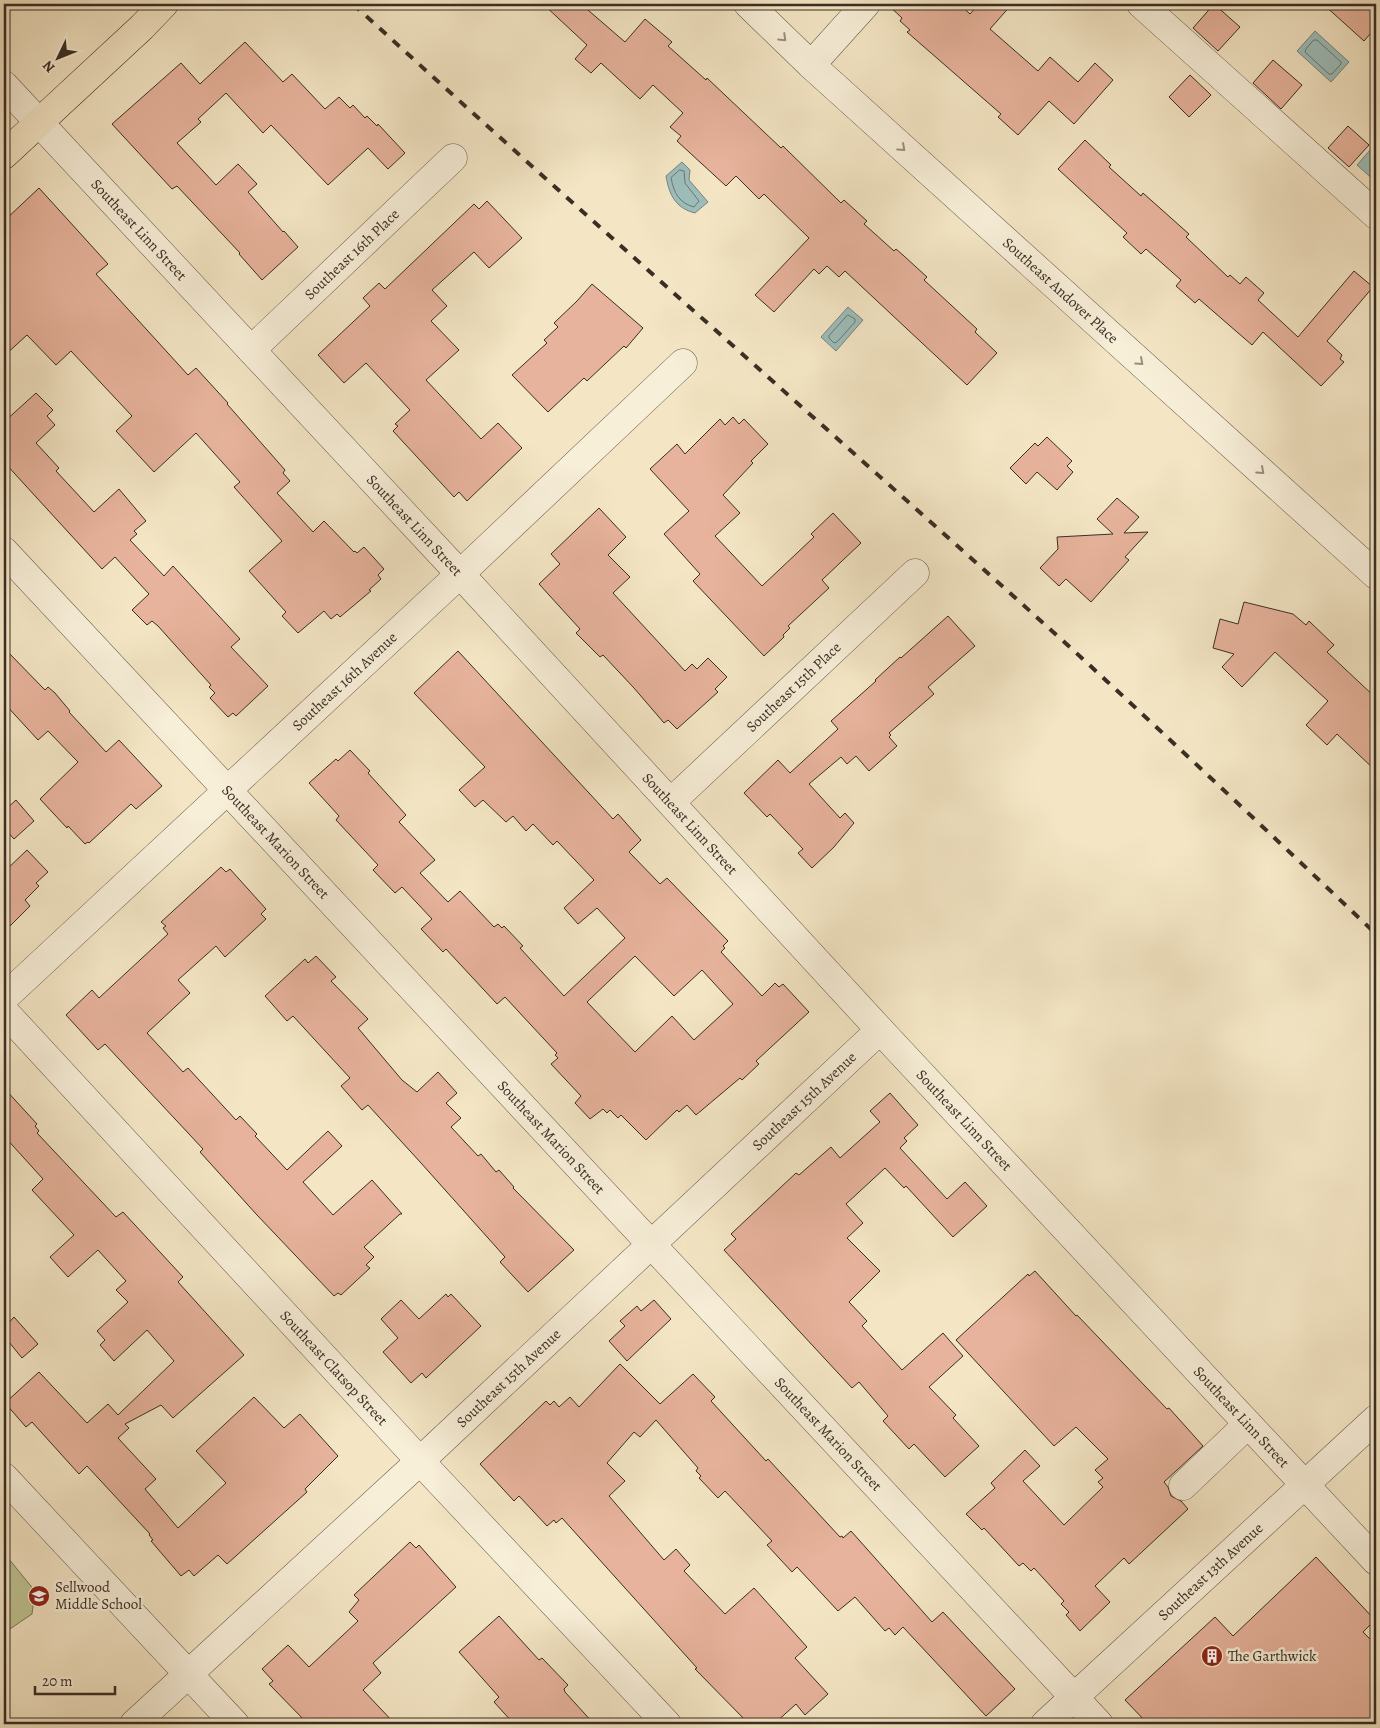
<svg xmlns="http://www.w3.org/2000/svg" width="1380" height="1728" viewBox="0 0 1380 1728" font-family="Alegreya,serif">
<style>
.green{fill:#bfc492;stroke:#7c795c}
.water{fill:#9dbebb;stroke:#75847f}
.lines{fill:none;stroke-linecap:round;stroke-linejoin:round}
.shore{stroke:#6b7670;stroke-width:1}
.building{fill:#e7b39c;stroke:#392e25;fill-rule:evenodd}
.minor-casing{stroke:#685c4d;stroke-width:29}
.major-casing{stroke:#392e25;stroke-width:29}
.minor{stroke:#f8efd9;stroke-width:28}
.major{stroke:#f4e6c5;stroke-width:28}
.rail{stroke:#392e25;stroke-width:4;stroke-dasharray:9 9;stroke-linecap:butt}
.oneway{stroke:#988e7f}
.labels{text-anchor:middle;dominant-baseline:central;stroke-width:5;stroke-linejoin:round;paint-order:stroke}
.street-label{font-size:15px;fill:#392e25;stroke:#f8efd9}
.poi-label{font-size:15px;fill:#392e25;stroke:#f8efd9;text-anchor:start}
</style>
<rect width="100%" height="100%" fill="#f4e6c5"/>
<filter id="stains"><feTurbulence type="fractalNoise" baseFrequency=".004" numOctaves="4"/><feColorMatrix values="0 0 0 0 .2 0 0 0 0 .09 0 0 0 0 .02 0 0 0 .5 -.17"/></filter>
<radialGradient id="worn" r=".72"><stop offset=".6" stop-color="#630" stop-opacity="0"/><stop offset="1" stop-color="#630" stop-opacity=".3"/></radialGradient>
<path class="green" d="M4,1553L35,1591L32,1614L4,1633Z"/>
<g class="water">
<path d="M1315,31L1349,62L1331,82L1297,51Z"/>
<path d="M1371,149L1376,154V182L1357,165Z"/>
<path d="M682,162L690,170L689,180L708,202L695,213C675,208 669,194 666,176Z"/>
<path d="M848,307L863,320L836,351L821,337Z"/>
</g>
<g class="lines">
<g class="shore">
<path d="M1314,40H1317L1341,62V64L1332,74H1329L1305,52L1306,49Z"/>
<path d="M680,170L684,171L685,183L699,201L694,207C679,203 674,193 671,178Z"/>
<path d="M848,315L855,319V322L837,342L834,343L829,338V336Z"/>
</g>
</g>
<g class="building">
<path d="M543,4H581L625,42L645,19L672,42L668,46L706,80L707,78L781,148L783,146L841,203L844,200L867,221L864,224L894,251L896,249L904,256L927,277L924,280L977,329L975,332L997,353L967,385L845,271L839,277L827,266L819,274L814,269L774,312L755,295L809,238L764,194L759,199L736,176L726,186L677,141L681,136L670,127L683,113L653,85L640,99L601,63L591,73L575,59L587,45Z"/>
<path d="M887,4H959L970,14L979,4H1012L990,29L1038,71L1050,57L1078,82L1095,63L1113,80L1074,124L1049,101L1018,135L998,117L1001,114L907,32L910,30L900,21L902,18Z"/>
<path d="M1214,4L1240,27L1218,51L1193,28Z"/>
<path d="M1323,4H1376V27L1364,41Z"/>
<path d="M245,42L283,82L292,74L325,109L339,97L350,108L353,105L365,118L367,116L377,126L378,124L405,153L388,169L368,148L328,185L271,125L263,133L226,93L198,119L201,122L177,143L216,185L238,164L257,184L248,192L283,232L284,231L298,247L262,280L239,254L240,253L177,186L172,189L112,124L181,63L200,84Z"/>
<path d="M1273,60L1302,85L1281,109L1253,83Z"/>
<path d="M1190,75L1211,95L1189,117L1169,97Z"/>
<path d="M1348,126L1369,145L1349,167L1328,148Z"/>
<path d="M1085,140L1111,165L1109,167L1141,196L1143,193L1189,234L1186,237L1228,277L1230,275L1240,284L1246,277L1264,293L1258,300L1298,337L1354,271L1373,287L1327,341L1342,355L1340,359L1344,362L1321,386L1263,332L1252,345L1199,299L1195,303L1176,286L1181,280L1146,249L1141,254L1123,237L1127,233L1058,169Z"/>
<path d="M39,188L108,264L96,274L188,375L196,368L228,403L227,404L285,470L283,473L290,481L277,493L313,532L324,521L354,552L355,551L357,553L364,547L384,569L378,575L381,579L369,590L371,591L340,617L337,614L331,619L324,611L298,633L282,616L286,612L249,571L282,541L234,487L240,482L196,433L154,472L116,431L132,416L71,351L56,365L27,335L4,356V221Z"/>
<path d="M487,201L522,238L489,268L474,252L432,290L447,306L431,321L459,350L426,380L481,439L498,423L522,448L467,501L459,492L454,497L393,431L398,426L395,424L410,410L366,363L344,383L318,355L370,306L363,298L379,283L385,289L474,204L479,209Z"/>
<path d="M592,284L643,328L626,348L624,346L587,381L584,378L548,412L512,375L547,343L544,340L558,327L554,323L577,301Z"/>
<path d="M36,393L53,410L47,416L55,425L36,443L59,468L56,471L94,512L119,489L146,521L134,531L137,534L130,540L164,576L173,566L240,639L231,647L268,686L236,716L233,713L228,717L210,698L215,693L209,687L211,685L158,626L152,621L147,625L132,610L149,594L115,557L102,569L4,462V422Z"/>
<path d="M733,417L739,424L744,419L768,444L751,461L753,463L723,495L740,513L715,536L762,586L814,537L811,534L833,513L861,543L822,580L829,588L788,626L790,628L783,635L784,637L764,656L693,581L700,574L664,534L689,511L650,469L677,444L685,454L720,419L725,425Z"/>
<path d="M1047,437L1072,461L1067,466L1073,472L1057,490L1037,472L1026,484L1010,468L1035,443L1038,446Z"/>
<path d="M1117,498L1139,517L1124,533L1148,532L1125,557L1129,560L1091,602L1066,579L1059,586L1040,568L1058,549L1057,537L1113,534L1097,519Z"/>
<path d="M599,508L626,537L608,555L630,577L613,593L685,671L692,664L697,669L708,658L727,677L715,689L718,692L677,729L668,720L664,723L634,688L603,655L600,657L576,633L580,629L539,584L560,564L551,554Z"/>
<path d="M1244,602L1293,614L1306,625L1309,621L1334,645L1327,652L1376,698V771L1337,734L1327,745L1306,725L1328,701L1275,652L1242,687L1222,667L1234,654L1213,648L1220,619L1238,624Z"/>
<path d="M948,616L975,646L928,687L934,694L889,733L891,735L889,737L897,746L869,771L856,756L847,764L841,757L809,784L840,818L845,813L854,823L834,847L812,868L798,853L803,849L770,814L767,817L744,793L778,760L790,773L838,729L831,721L876,681L875,680L900,657L901,658Z"/>
<path d="M4,648L45,690L48,687L55,693L70,711L69,712L106,752L119,740L162,786L136,809L131,804L89,843L88,842L85,844L68,826L67,828L40,799L78,762L48,731L38,740L4,703Z"/>
<path d="M458,651L613,819L618,814L641,840L629,852L660,884L667,878L728,941L723,946L725,948L721,952L762,996L775,983L779,987L783,984L809,1012L756,1061L759,1064L742,1080L740,1078L696,1115L687,1105L679,1112L677,1110L646,1140L621,1115L618,1118L610,1110L607,1113L603,1109L590,1119L575,1103L581,1096L551,1064L558,1058L555,1055L557,1053L505,997L497,1004L446,949L443,952L421,929L432,919L402,887L395,893L373,870L378,865L336,820L339,816L309,783L336,759L338,761L350,750L370,771L368,773L406,815L399,822L435,860L420,873L448,902L460,891L494,927L498,924L502,928L504,926L523,946L520,948L564,996L625,938L597,908L578,924L564,908L594,880L557,841L553,845L533,824L526,831L513,816L506,822L483,800L475,807L459,790L485,767L414,693ZM635,956L674,996L702,970L733,1004L694,1040L672,1016L635,1052L587,1002Z"/>
<path d="M16,800L34,821L14,839L4,828V811Z"/>
<path d="M27,850L48,872L36,883L39,886L25,900L30,906L4,932V872Z"/>
<path d="M221,867L226,872L230,869L266,909L261,914L266,919L225,957L216,946L178,980L190,993L147,1033L183,1072L188,1068L236,1120L240,1116L257,1134L255,1136L287,1170L328,1131L342,1146L303,1182L333,1215L372,1180L402,1214H400L364,1247L374,1257L366,1265L370,1268L341,1295L338,1293L334,1296L257,1215L200,1152L203,1149L105,1044L98,1050L66,1015L92,990L99,998L168,934L163,928L166,926L161,922Z"/>
<path d="M316,956L336,977L331,981L368,1019L358,1028L402,1080L417,1092L438,1072L457,1093L446,1103L461,1118L451,1127L478,1156L481,1154L496,1172L499,1170L514,1187L513,1188L574,1250L528,1292L500,1262L505,1257L421,1163L368,1105L362,1110L341,1086L350,1078L293,1016L287,1021L265,996L305,959L308,963Z"/>
<path d="M4,1088L37,1124L35,1126L39,1131L37,1133L116,1217L123,1212L183,1277L178,1282L244,1355L173,1418L161,1405L125,1424L129,1428L118,1438L156,1479L145,1489L178,1528L226,1483L196,1451L254,1397L284,1428L300,1414L338,1456L305,1489L307,1492L227,1564L218,1555L194,1576L189,1570L181,1576L151,1541L153,1540L149,1535L150,1534L87,1466L79,1474L32,1422L26,1427L5,1403L39,1372L87,1423L108,1404L118,1415L174,1361L147,1330L114,1361L100,1345L105,1340L97,1331L128,1302L116,1290L126,1281L98,1250L68,1277L50,1257L74,1235L32,1190L43,1179L4,1136Z"/>
<path d="M890,1093L918,1125L904,1138L907,1141L900,1148L947,1199L965,1182L987,1206L953,1237L906,1186L904,1188L885,1168L846,1204L863,1223L847,1238L880,1271L849,1302L867,1321L862,1326L902,1370L943,1333L963,1356L929,1387L956,1415L953,1418L979,1446L945,1477L914,1444L909,1449L883,1421L888,1416L859,1382L852,1388L724,1250L736,1239L731,1234L796,1173L799,1175L831,1147L840,1158L880,1122L870,1111Z"/>
<path d="M1035,1271L1076,1316L1077,1315L1167,1409L1169,1408L1203,1446L1164,1482L1168,1487L1171,1496L1181,1501L1188,1509L1129,1564L1124,1558L1095,1586L1110,1602L1080,1631L1066,1615L1069,1612L1061,1604L1064,1601L1034,1568L1031,1571L1023,1563L1019,1566L984,1528L982,1530L966,1514L995,1488L991,1483L1025,1450L1040,1466L1023,1481L1064,1525L1103,1487L1098,1482L1103,1478L1095,1470L1108,1459L1076,1427L1054,1446L956,1340L1028,1274L1029,1276Z"/>
<path d="M446,1294L448,1297L451,1294L481,1326L426,1378L422,1373L411,1383L383,1352L398,1338L381,1319L401,1300L419,1319Z"/>
<path d="M654,1300L671,1319L627,1361L609,1341L625,1326L620,1321L637,1306L641,1311Z"/>
<path d="M14,1317L38,1344L22,1358L4,1336V1328Z"/>
<path d="M620,1364L660,1404L693,1374L715,1397L711,1401L766,1461L768,1459L840,1537L842,1536L843,1538L851,1531L932,1622L943,1612L1015,1689L986,1716L903,1627L895,1635L889,1628L885,1631L855,1597L838,1611L797,1567L792,1572L767,1545L772,1541L725,1491L718,1498L699,1478L701,1476L696,1471L698,1468L656,1420L640,1437L634,1432L607,1463L625,1481L609,1496L664,1560L676,1549L690,1565L684,1571L725,1614L754,1588L807,1647L795,1658L828,1694L805,1715L796,1704L774,1724H749L695,1669L697,1668L562,1518L556,1523L554,1520L547,1526L519,1496L514,1501L480,1464L546,1401L550,1405L554,1401L559,1407L570,1397L579,1407Z"/>
<path d="M410,1542L416,1548L419,1545L456,1587L373,1663L381,1673L363,1690L395,1724H308L269,1684L273,1681L262,1669L288,1645L309,1667L358,1621L349,1612L359,1600L354,1595Z"/>
<path d="M1316,1557L1375,1620L1363,1632L1376,1645V1724H1148L1125,1700L1215,1617L1233,1636Z"/>
<path d="M499,1616L539,1660L542,1658L568,1685L564,1689L565,1692L594,1724H514L494,1702L499,1697L459,1652Z"/>
</g>
<g class="lines">
<g class="minor-casing">
<g id="minor">
<path id="s1" d="M748,4L811,65L1376,575"/>
<path d="M1141,4L1376,215"/>
<path d="M811,65L866,4"/>
<path id="s2" d="M4,85L460,574L880,1030L1376,1561"/>
<path id="s3" d="M251,350L453,158"/>
<path id="s4" d="M4,551L1099,1724"/>
<path id="s5" d="M671,802L915,573"/>
<path id="s6" d="M4,998L460,574L683,363"/>
<path id="s7" d="M4,1011L420,1461L667,1724"/>
<path d="M4,1477L235,1724"/>
<path d="M1183,1486L1248,1424"/>
<path id="s8" d="M134,1724L420,1461L880,1030"/>
<path id="s9" d="M1045,1724L1376,1419"/>
</g>
</g>
<g class="major-casing">
<path id="major" d="M4,155L142,27L164,4"/>
</g>
<use href="#minor" class="minor"/>
<use href="#major" class="major"/>
<path class="rail" d="M353,4C590,221 833,433 1072,649C1174,743 1275,838 1376,934"/>
</g>
<defs><path id="oneway-chevron" d="M-2-3.5L2.5 0L-2 3.5" fill="none" stroke-width="1.6" stroke-linecap="round" stroke-linejoin="round" transform="scale(1.25)"/></defs>
<g class="oneway">
<use href="#oneway-chevron" transform="translate(783 38) rotate(44)"/>
<use href="#oneway-chevron" transform="translate(902 148) rotate(42)"/>
<use href="#oneway-chevron" transform="translate(1140 362) rotate(42)"/>
<use href="#oneway-chevron" transform="translate(1261 471) rotate(42)"/>
</g>
<defs>
<g id="school-disc" transform="scale(1.125)"><circle r="9.5" fill="#8f2418" stroke="#f8efd9"/><path d="M0-5L7-2L0 1L-7-2ZM-4 1L0 2.5L4 1V4Q0 6-4 4Z" fill="#fff"/></g>
<g id="building-disc" transform="scale(1.125)"><circle r="9.5" fill="#8f2418" stroke="#f8efd9"/><path d="M-4-6H4V6H1V3H-1V6H-4ZM-2.5-4.3h1.7v1.8h-1.7ZM.8-4.3h1.7v1.8H.8ZM-2.5-1h1.7V.8h-1.7ZM.8-1h1.7V.8H.8Z" fill="#fff"/></g>
</defs>
<g fill-rule="evenodd">
<use href="#school-disc" x="39" y="1596"/>
<use href="#building-disc" x="1212" y="1656"/>
</g>
<g class="labels">
<g class="street-label">
<text stroke="none"><textPath href="#s2" startOffset="198">Southeast Linn Street</textPath></text>
<text stroke="none"><textPath href="#s3" startOffset="139">Southeast 16th Place</textPath></text>
<text stroke="none"><textPath href="#s1" startOffset="424">Southeast Andover Place</textPath></text>
<text stroke="none"><textPath href="#s2" startOffset="602">Southeast Linn Street</textPath></text>
<text stroke="none"><textPath href="#s6" startOffset="465">Southeast 16th Avenue</textPath></text>
<text stroke="none"><textPath href="#s5" startOffset="168">Southeast 15th Place</textPath></text>
<text stroke="none"><textPath href="#s2" startOffset="1008">Southeast Linn Street</textPath></text>
<text stroke="none"><textPath href="#s4" startOffset="398">Southeast Marion Street</textPath></text>
<text stroke="none"><textPath href="#s8" startOffset="915">Southeast 15th Avenue</textPath></text>
<text stroke="none"><textPath href="#s2" startOffset="1412">Southeast Linn Street</textPath></text>
<text stroke="none"><textPath href="#s4" startOffset="802">Southeast Marion Street</textPath></text>
<text stroke="none"><textPath href="#s7" startOffset="486">Southeast Clatsop Street</textPath></text>
<text stroke="none"><textPath href="#s8" startOffset="510">Southeast 15th Avenue</textPath></text>
<text stroke="none"><textPath href="#s2" startOffset="1818">Southeast Linn Street</textPath></text>
<text stroke="none"><textPath href="#s4" startOffset="1208">Southeast Marion Street</textPath></text>
<text stroke="none"><textPath href="#s9" startOffset="225">Southeast 13th Avenue</textPath></text>
</g>
<g class="poi-label">
<text x="55" y="1587">Sellwood<tspan x="55" dy="17">Middle School</tspan></text>
<text x="1228" y="1656">The Garthwick</text>
</g>
</g>
<rect width="1380" height="1728" fill="none" stroke="#f4e6c5" stroke-width="20"/>
<rect x="5" y="5" width="1370" height="1718" fill="none" stroke="#392e25" stroke-width="2.5"/>
<rect x="10" y="10" width="1360" height="1708" fill="none" stroke="#392e25"/>
<g transform="translate(58 58) rotate(227)" stroke="#f8efd9" stroke-width="4" paint-order="stroke">
<path d="M0-4L9 19L0 12L-9 19Z" fill="#392e25"/>
<text y="-8" font-size="14" font-weight="bold" text-anchor="middle" fill="#392e25">N</text>
</g>
<path d="M35 1686v8h80v-8" fill="none" stroke="#392e25" stroke-width="2.5"/>
<text x="42" y="1686" font-size="15" fill="#392e25" stroke="#f8efd9" stroke-width="4" paint-order="stroke">20 m</text>
<rect width="100%" height="100%" filter="url(#stains)"/>
<rect width="100%" height="100%" fill="url(#worn)"/>
</svg>
